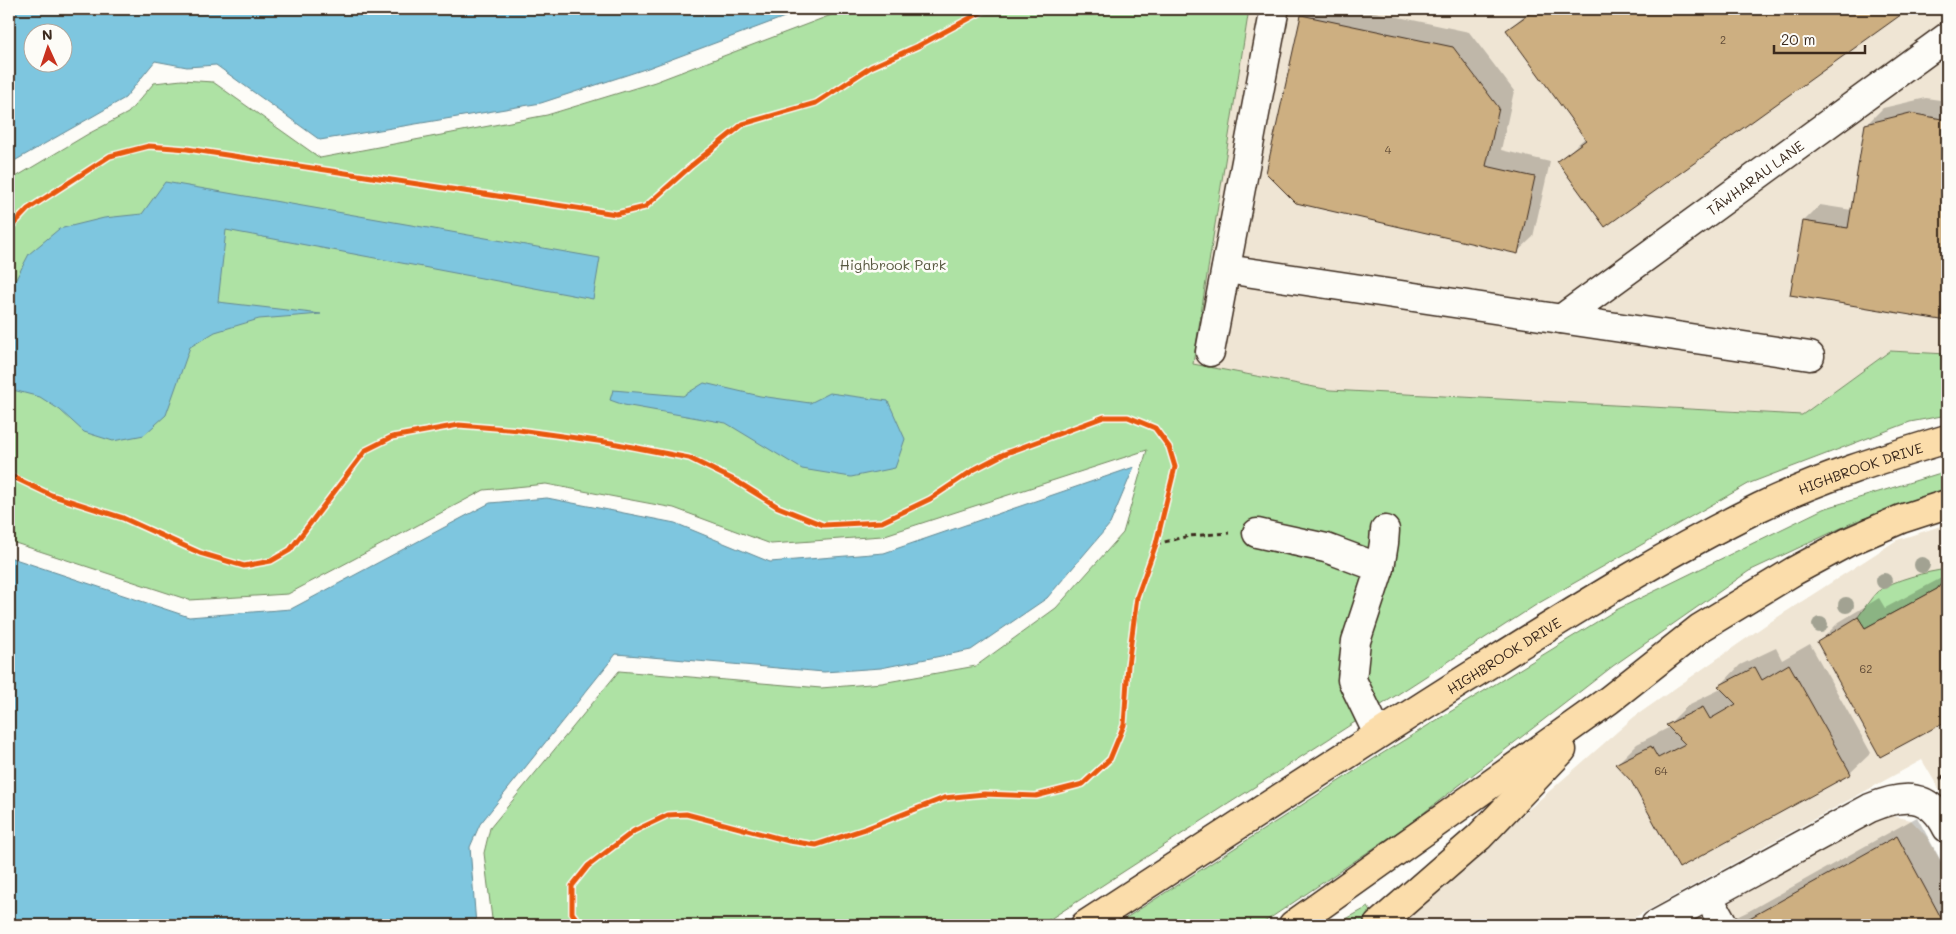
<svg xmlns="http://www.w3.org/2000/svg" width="1956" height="934" viewBox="0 0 1956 934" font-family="Mali,sans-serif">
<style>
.built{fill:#efe5d4}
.green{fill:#aee2a4;stroke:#748661}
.water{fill:#7ec6df;stroke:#638892;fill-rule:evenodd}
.shadow{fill:#0003}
.building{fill:#cdaf81;stroke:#3b2a1e}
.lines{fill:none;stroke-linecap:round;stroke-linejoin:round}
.minor-casing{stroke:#3b2a1e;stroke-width:31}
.major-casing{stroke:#3b2a1e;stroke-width:31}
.path{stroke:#3b2a1e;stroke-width:3;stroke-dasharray:5 4;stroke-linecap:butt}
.minor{stroke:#fdfcf7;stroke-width:28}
.major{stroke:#fbddab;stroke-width:28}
.cycleway-casing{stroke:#fdfcf7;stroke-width:8}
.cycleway{stroke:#e8590c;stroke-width:5}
.tree{fill:#a2a292}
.labels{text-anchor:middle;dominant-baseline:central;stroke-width:5;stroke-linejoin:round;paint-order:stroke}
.number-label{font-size:11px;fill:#604b37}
.street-label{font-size:14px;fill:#3b2a1e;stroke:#fdfcf7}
.park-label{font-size:14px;fill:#585840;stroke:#fdfcf7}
</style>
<rect width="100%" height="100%" fill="#fdfcf7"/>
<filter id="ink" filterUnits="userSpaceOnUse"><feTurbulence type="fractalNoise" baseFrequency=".02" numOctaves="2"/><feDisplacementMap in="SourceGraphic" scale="10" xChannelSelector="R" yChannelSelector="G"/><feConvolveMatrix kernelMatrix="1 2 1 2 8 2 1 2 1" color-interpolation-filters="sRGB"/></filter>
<g filter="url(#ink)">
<g class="built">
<path d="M1249,9H1450L1464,12L1474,9H1947V354L1890,351L1802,415L1330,390L1193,364Z"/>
<path d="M1947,524V803L1922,760L1621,925H1397L1634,717L1764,626L1897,540Z"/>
<path d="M1893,816L1911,820L1927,837L1947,872V925H1689L1875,820Z"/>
</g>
<g class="green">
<path d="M847,9H1249L1193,364L1330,390L1802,415L1890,351L1947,354V415L1910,422L1750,483L1539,603L1041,925H497L492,919L484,853L490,828L619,671L821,688L882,683L976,666L1056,608L1123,533L1147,450L882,536L771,544L674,508L546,484L484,490L288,594L189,600L9,541V181L88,134L128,113L154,83L182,80L213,82L320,158L547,115L655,82Z"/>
<path d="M1947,471V488L1854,522L1749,571L1613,666L1408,825L1260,925H1115L1375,758L1616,610L1823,509Z"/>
<path d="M1947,569V577L1937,589L1865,628L1858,617C1864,609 1870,599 1877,592C1894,579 1927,572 1947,569Z"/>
<path d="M1368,907L1372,913L1360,925L1353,924L1351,925H1335Z"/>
</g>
<g class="water">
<path d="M9,9H806L648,68L541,103L320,140L216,65L187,67L155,61L125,98L9,164ZM32,32H62V62H32Z"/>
<path d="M165,182L600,258L593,299L226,230L218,302L321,314L259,319L215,332L190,347L166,415L144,435L113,441L84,432L60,410L40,397L9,389V283L16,279L29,254L59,229L104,218L142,214Z"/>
<path d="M704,383L760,396L810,403L830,393L888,401L905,439L895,468L851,477L802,469L726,423L624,405L610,400L613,390L683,396Z"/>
<path d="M1134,467L1110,524L1047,598L971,650L881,668L824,672L616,654L480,824L470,847L476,925H103L97,921L45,925H9V557L189,617L291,609L490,503L547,498L675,523L770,562L884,553Z"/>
</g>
<g class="shadow">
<path d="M1309,9H1361L1469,32L1514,91L1501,150L1550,162L1533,237L1517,252L1302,15Z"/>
<path d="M1531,9H1907L1605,226L1559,161L1586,137L1508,30Z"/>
<path d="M1926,98L1947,101V320L1792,294L1804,221L1820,205L1852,210L1867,124L1883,108Z"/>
<path d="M1947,575V719L1880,755L1819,642L1839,622L1879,598L1885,608Z"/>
<path d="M1810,644L1871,753L1850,773L1632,780L1617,764L1637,744L1670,727L1668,725L1688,705L1723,688L1720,686L1740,665L1776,648L1782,660Z"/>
<path d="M1917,817L1947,872V925H1723L1726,922L1749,911Z"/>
</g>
<g class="building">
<path d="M1536,9H1909L1605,227L1557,161L1586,140L1506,30Z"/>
<path d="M1301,15L1453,47L1499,108L1486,166L1535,177L1518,254L1296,203L1266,173Z"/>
<path d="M1910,113L1947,120V321L1790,295L1803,221L1848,228L1865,124Z"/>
<path d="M1947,577V721L1880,757L1817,642L1858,617L1865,628L1937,589Z"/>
<path d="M1789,664L1851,774L1679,868L1631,781L1615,764L1651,746L1658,758L1685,744L1666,725L1703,707L1710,719L1736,704L1718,686L1755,667L1762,680Z"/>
<path d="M1897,836L1945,925H1737Z"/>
</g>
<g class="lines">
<g class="minor-casing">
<g id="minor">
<path d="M1226,269L1810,356"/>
<path id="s1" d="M1561,319L1947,37"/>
<path d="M1210,352L1274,13"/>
<path d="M1257,533L1326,548L1380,568L1356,641L1352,680L1378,734"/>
<path d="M1380,568L1384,543L1385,530"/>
<path d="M1708,897L1724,925"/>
<path d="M1655,925L1870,808C1903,794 1929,792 1947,828"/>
</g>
</g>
<g class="major-casing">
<g id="major">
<path id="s2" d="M1085,925C1212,842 1339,759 1467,678C1563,618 1658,557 1760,507C1820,478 1884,458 1947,439"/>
<path d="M1293,925L1609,700L1700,628L1794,571L1848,542L1901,519L1947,504"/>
<path d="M1378,925L1479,837L1562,750"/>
</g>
</g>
<g class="path">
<path d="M1156,544L1189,536L1229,533"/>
<path d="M1940,779L1947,773"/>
</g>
<use href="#minor" class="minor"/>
<use href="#major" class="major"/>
<g class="cycleway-casing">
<g id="cycleway">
<path d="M9,229L28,209L110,156L149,146L187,149L616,214L645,207L691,166L743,124L816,103L871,67L918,46L987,9"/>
<path d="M9,475L51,495L123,518L200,553L244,566L271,561L290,550L366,450L392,437L459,425L519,430L612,443L689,458L736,481L778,507L823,525L882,522L930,499L975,469L1004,454L1104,417H1128L1155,428L1169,447L1175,467L1156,544L1137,597L1128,665L1124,725L1110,759L1083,784L1036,796L984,794L944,798L865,829L816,845L789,841L686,814L668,815L634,831L588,866L572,886V913L581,925"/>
</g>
</g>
<use href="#cycleway" class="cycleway"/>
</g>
<g class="tree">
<circle cx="1922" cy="565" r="8"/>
<circle cx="1884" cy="581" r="8"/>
<circle cx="1846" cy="605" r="8"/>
<circle cx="1820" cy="625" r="8"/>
</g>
</g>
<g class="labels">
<g class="number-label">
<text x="1723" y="39">2</text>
<text x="1388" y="149">4</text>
<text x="1866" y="668">62</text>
<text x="1661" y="770">64</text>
</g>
<g class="street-label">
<text stroke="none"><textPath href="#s1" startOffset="240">TĀWHARAU LANE</textPath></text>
<text stroke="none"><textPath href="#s2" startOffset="902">HIGHBROOK DRIVE</textPath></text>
<text stroke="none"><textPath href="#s2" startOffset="498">HIGHBROOK DRIVE</textPath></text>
</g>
<g class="park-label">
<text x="893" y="264">Highbrook Park</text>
</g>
</g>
<rect width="1956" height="934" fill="none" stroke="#fdfcf7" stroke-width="30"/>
<rect x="15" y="15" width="1926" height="904" fill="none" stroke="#3b2a1e" stroke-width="2" filter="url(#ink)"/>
<g transform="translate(48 48) rotate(357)"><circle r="24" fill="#fdfcf7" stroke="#afa8a0"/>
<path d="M0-4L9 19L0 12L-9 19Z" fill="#c8321e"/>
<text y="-8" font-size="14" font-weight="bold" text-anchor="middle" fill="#3b2a1e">N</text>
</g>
<path d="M1774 45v8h91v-8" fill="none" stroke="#3b2a1e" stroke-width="2.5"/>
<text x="1781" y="45" font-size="15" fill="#3b2a1e" stroke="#fdfcf7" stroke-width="4" paint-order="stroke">20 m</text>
</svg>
